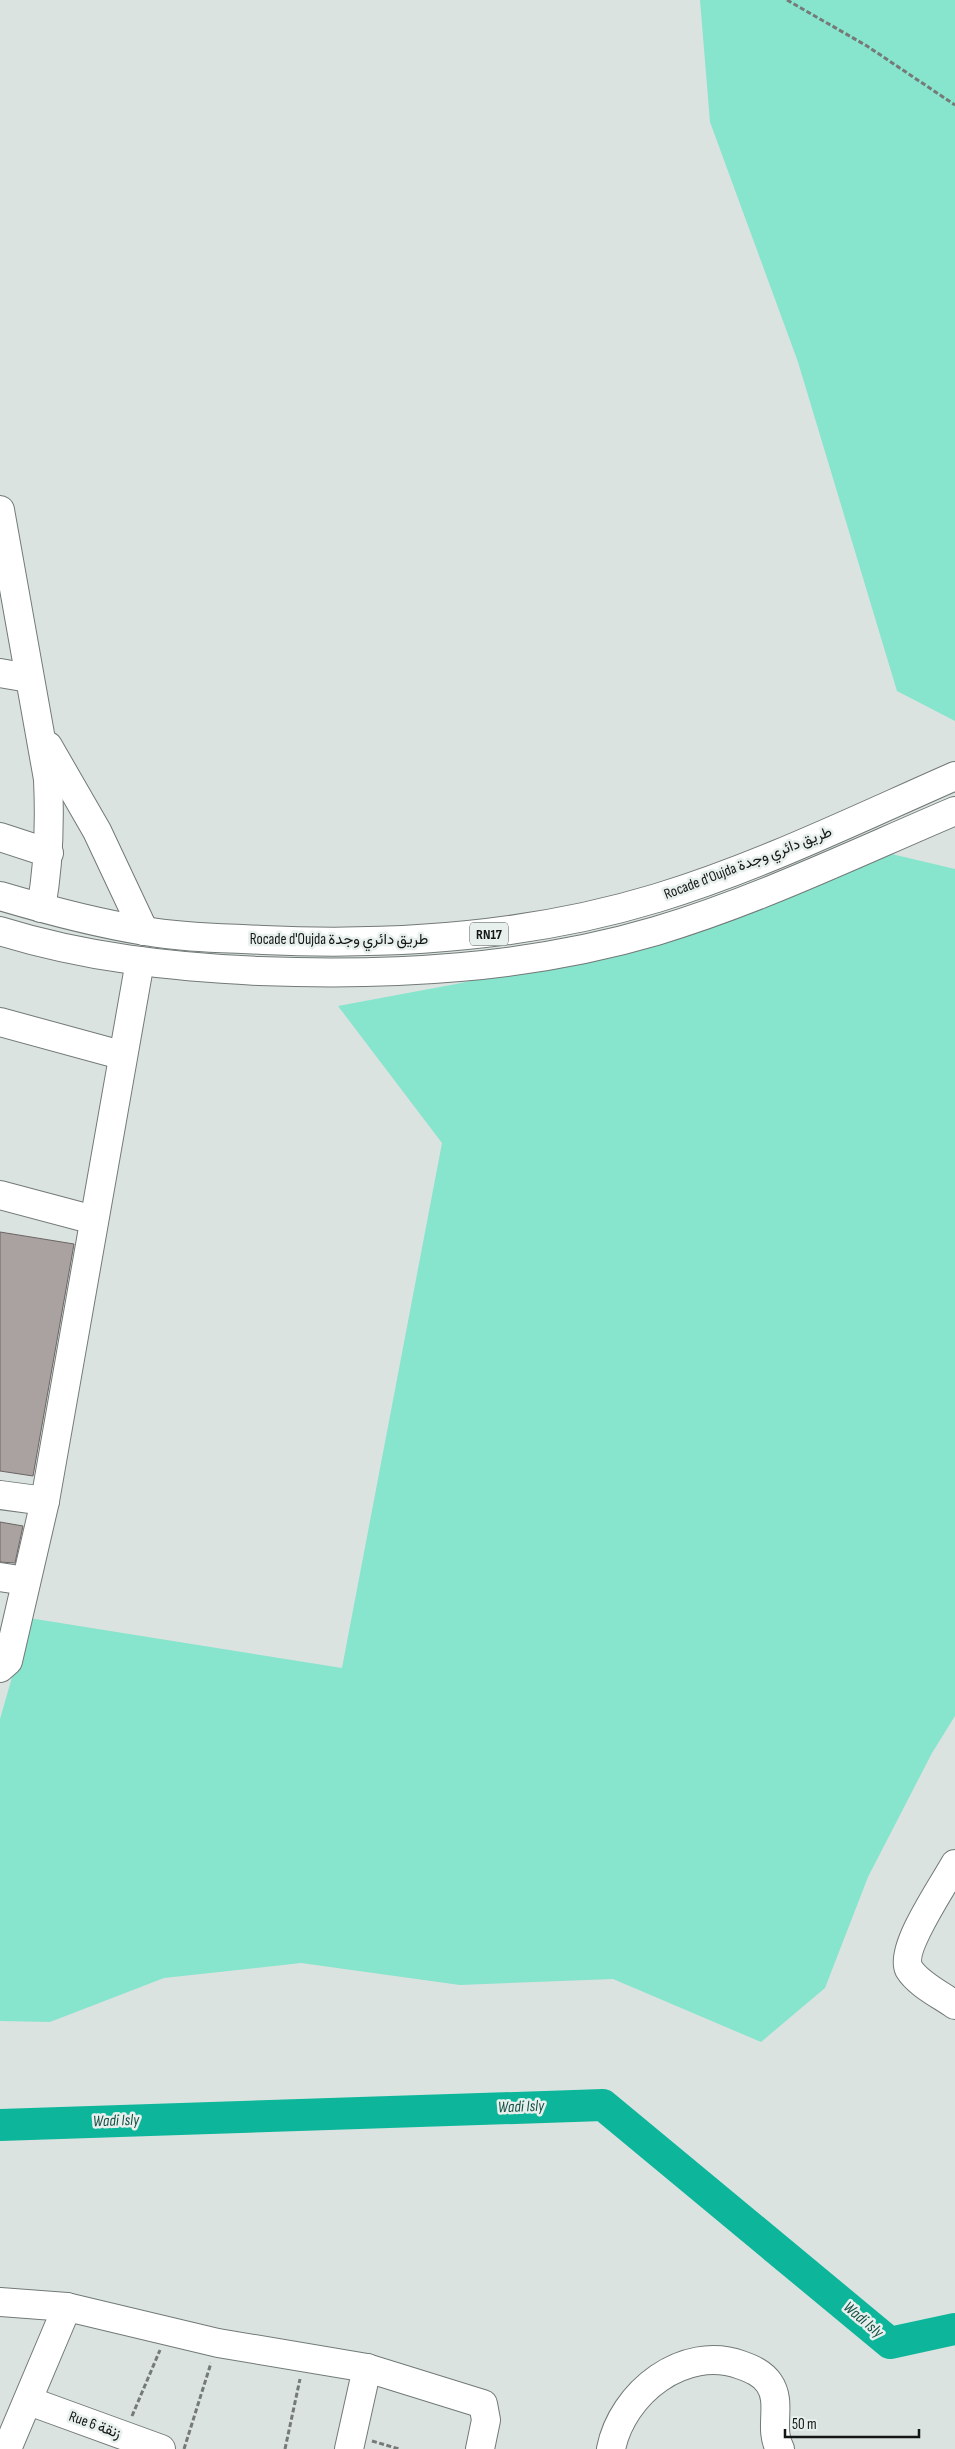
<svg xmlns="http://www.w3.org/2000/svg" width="955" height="2449" viewBox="0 0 955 2449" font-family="'Sofia Sans Condensed',Vazirmatn,sans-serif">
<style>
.green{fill:#87e4cd}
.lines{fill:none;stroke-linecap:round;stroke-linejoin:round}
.river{stroke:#0db69a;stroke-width:32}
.building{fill:#a9a2a1;stroke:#6c6463}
.minor-casing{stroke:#727a78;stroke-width:30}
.highway-casing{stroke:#727a78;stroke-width:30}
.path{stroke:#757a78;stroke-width:3;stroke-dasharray:5 2.5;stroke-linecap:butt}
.minor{stroke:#fff;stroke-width:28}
.highway{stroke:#fff;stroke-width:28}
.labels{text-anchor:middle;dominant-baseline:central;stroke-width:5;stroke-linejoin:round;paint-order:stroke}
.shield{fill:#e8f0ee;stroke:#535756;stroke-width:1}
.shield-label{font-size:14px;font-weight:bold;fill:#131615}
.street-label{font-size:15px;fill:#131615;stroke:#e8f0ee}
.water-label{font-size:16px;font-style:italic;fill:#155044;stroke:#e8f0ee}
</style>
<rect width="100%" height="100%" fill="#dbe3e0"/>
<g class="green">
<path d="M700,0H955V721L897,691L798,362L710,122Z"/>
<path d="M883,852L955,869V1716L932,1753L868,1877L825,1988L761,2042L613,1979L460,1985L301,1963L164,1978L50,2022L0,2021V1719L29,1618L342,1668L442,1143L338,1006L456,984L676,938Z"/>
</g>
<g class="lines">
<path class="river" d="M0,2125L603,2105L890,2343L955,2329"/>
</g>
<g class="building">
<path d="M0,1232L74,1244L33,1476L0,1471Z"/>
<path d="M0,1522L23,1526L15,1563L0,1562Z"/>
</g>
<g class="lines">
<g class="minor-casing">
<g id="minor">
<path d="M0,510L48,779C50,823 49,865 41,908"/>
<path d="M0,673L29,678"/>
<path d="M48,746L97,831L144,931"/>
<path d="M0,837L49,853"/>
<path d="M0,1022L121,1055"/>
<path d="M0,1195L94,1220"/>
<path d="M0,1495L45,1501"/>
<path d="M0,1577L26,1581"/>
<path d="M0,1668L8,1661L45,1501L140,961"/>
<path d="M955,1864C944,1884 899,1949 909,1969C918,1984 941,1995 955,2005"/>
<path d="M0,2302L67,2307L218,2343L367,2368L483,2404L486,2420L480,2449"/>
<path d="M29,2401L161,2449"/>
<path d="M7,2449L67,2307"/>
<path d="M349,2449L367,2368"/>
<path d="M611,2449C622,2393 684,2344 741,2365C752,2369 762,2373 769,2383C783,2403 768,2428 780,2449"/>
</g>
</g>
<g class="highway-casing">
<g id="highway">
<path d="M0,896C47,910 96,923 145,931C184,938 224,938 263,940C396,946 529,937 657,898C759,867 857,819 955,776"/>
<path d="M0,931C84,957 171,967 259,971C393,976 527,969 656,931C759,900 856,853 955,811"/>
</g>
</g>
<g class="path">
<path d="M787,0L867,46L955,105"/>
<path d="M132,2416L160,2350"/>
<path d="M372,2441L399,2449"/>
<path d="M184,2449L211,2363"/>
<path d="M285,2449L300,2379"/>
</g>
<use href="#minor" class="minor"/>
<use href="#highway" class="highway"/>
</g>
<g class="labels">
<rect class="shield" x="470" y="922.5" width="38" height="23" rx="4"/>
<g class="shield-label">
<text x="489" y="934">RN17</text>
</g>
<g class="street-label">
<text transform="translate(748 863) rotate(-21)">Rocade d'Oujda طريق دائري وجدة</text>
<text x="339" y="939">Rocade d'Oujda طريق دائري وجدة</text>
<text transform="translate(95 2425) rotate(20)">Rue 6 زنقة</text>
</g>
<g class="water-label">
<text transform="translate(521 2107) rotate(-2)">Wadi Isly</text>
<text transform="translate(116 2121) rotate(-2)">Wadi Isly</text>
<text transform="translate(863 2320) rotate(40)">Wadi Isly</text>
</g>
</g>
<path d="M785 2429v8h134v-8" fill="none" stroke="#131615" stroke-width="2.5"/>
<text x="792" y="2429" font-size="15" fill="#131615" stroke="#e8f0ee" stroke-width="4" paint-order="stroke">50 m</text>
</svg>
